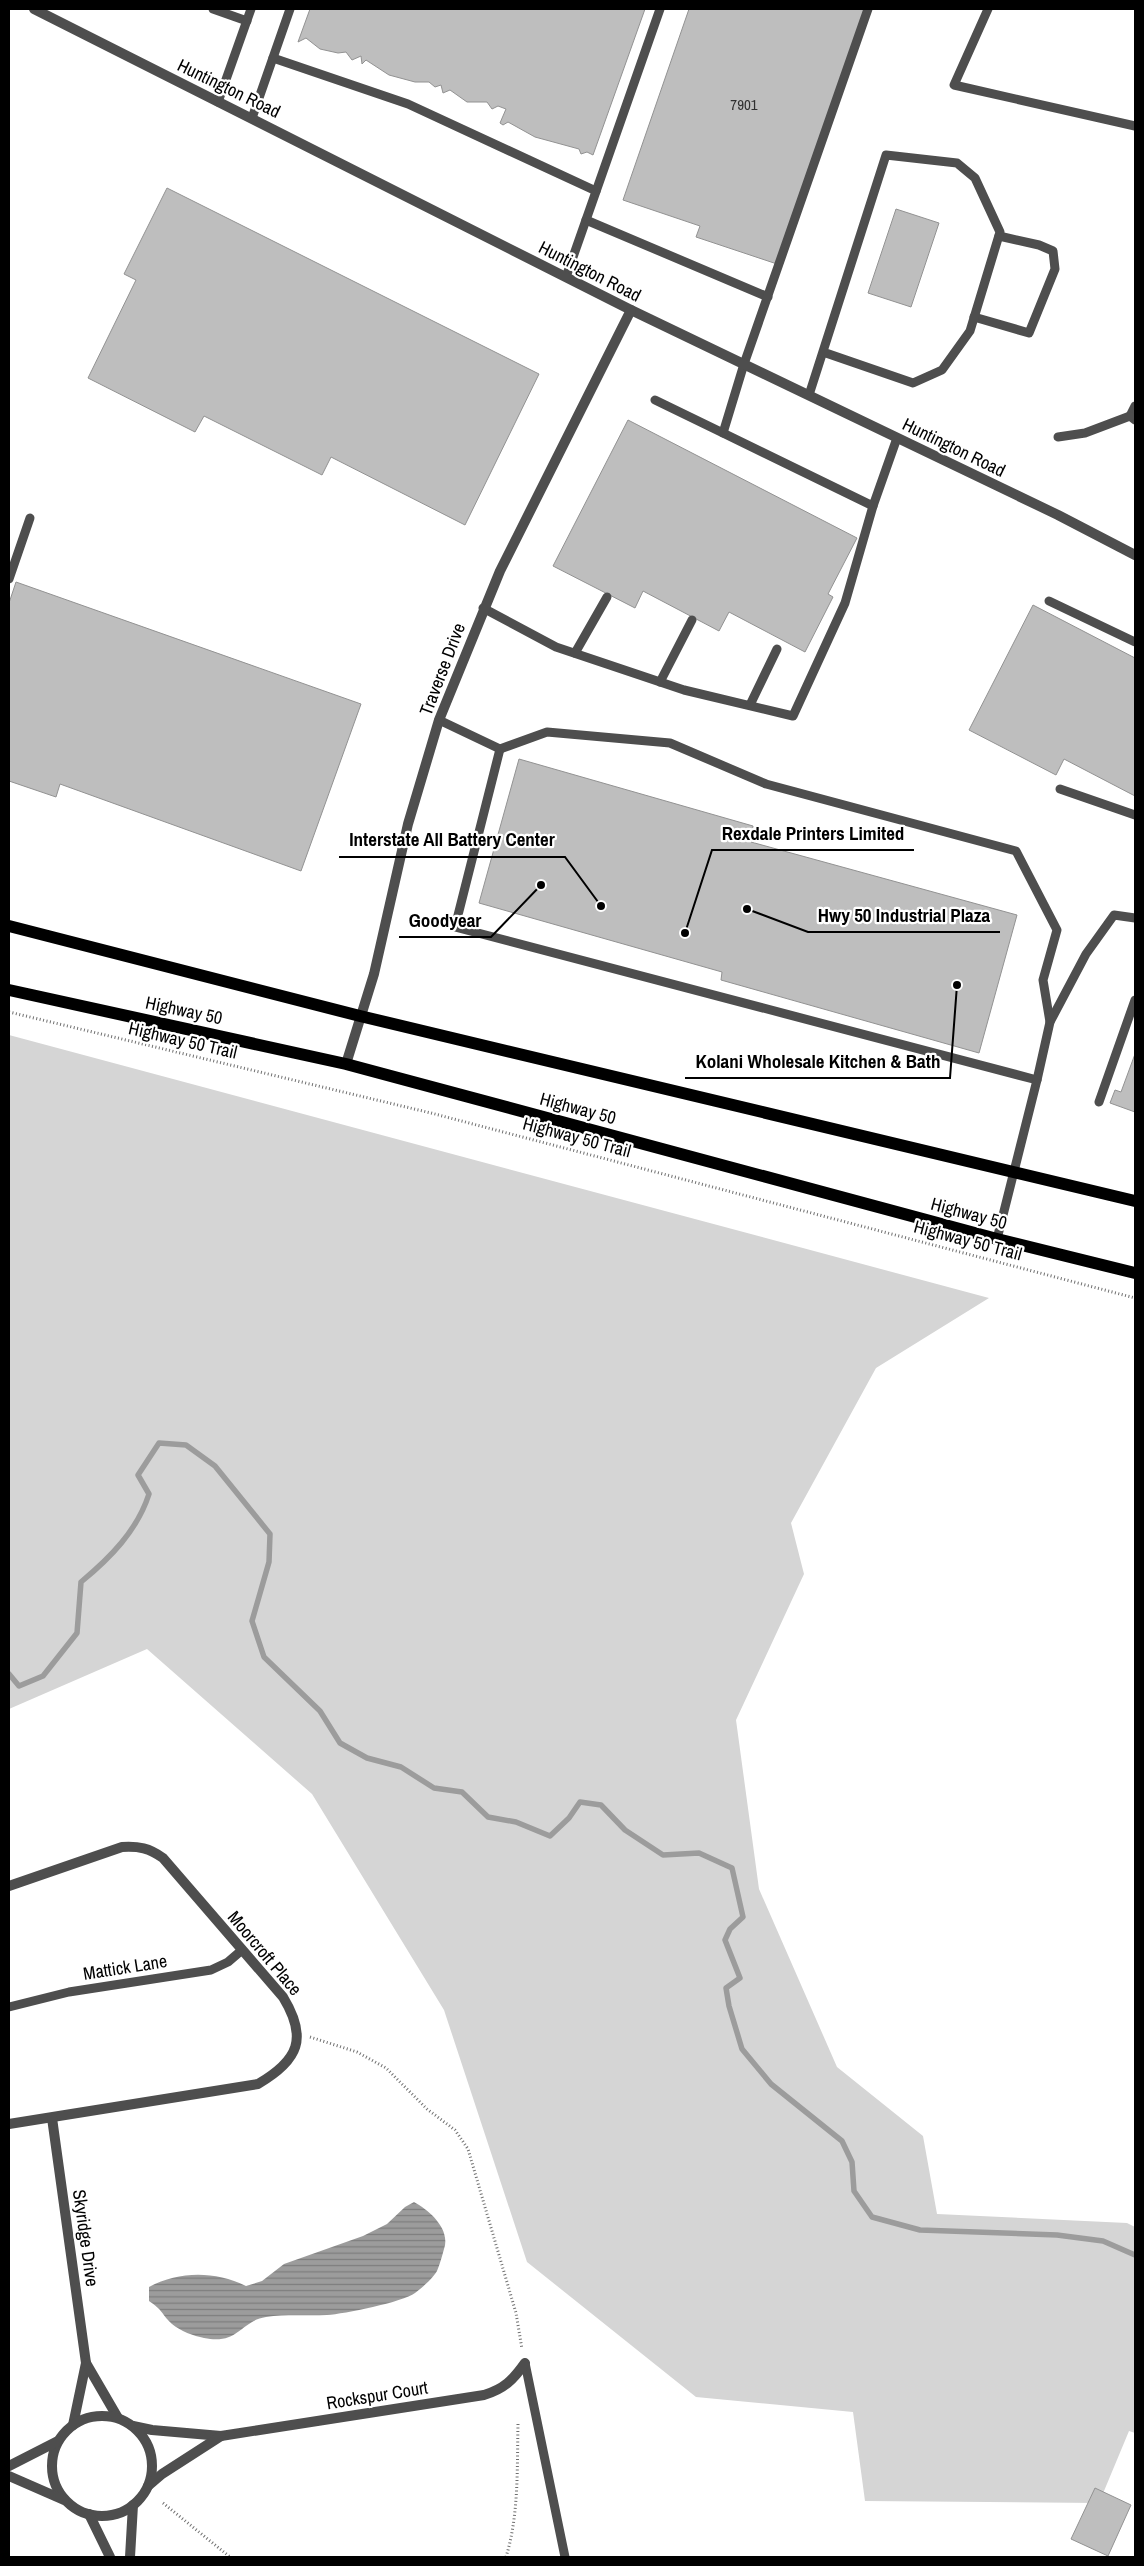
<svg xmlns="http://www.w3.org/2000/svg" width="1144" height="2566" viewBox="0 0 1144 2566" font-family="'Archivo Narrow',sans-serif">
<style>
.grass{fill:#d5d5d5}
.water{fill:url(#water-rules)}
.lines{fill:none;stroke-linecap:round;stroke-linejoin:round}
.stream{stroke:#9c9c9c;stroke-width:5.5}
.building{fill:#bebebe;stroke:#929292}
.path{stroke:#707070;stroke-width:3;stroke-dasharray:1 2.5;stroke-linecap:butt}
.service{stroke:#4e4e4e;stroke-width:9}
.minor{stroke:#4e4e4e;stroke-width:10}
.primary{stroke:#000;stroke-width:12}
.labels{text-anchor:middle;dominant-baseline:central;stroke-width:4.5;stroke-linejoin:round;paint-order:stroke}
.number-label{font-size:15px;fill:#303030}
.street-label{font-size:18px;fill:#000;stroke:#fff}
.leader{fill:none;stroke:#000;stroke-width:2}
.callout-dot{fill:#000;stroke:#fff;stroke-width:2}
.callout-label{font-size:19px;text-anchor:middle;font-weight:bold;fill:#000;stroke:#fff;stroke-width:4.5;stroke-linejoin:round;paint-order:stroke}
</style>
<defs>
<pattern id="water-rules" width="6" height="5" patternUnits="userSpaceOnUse" patternTransform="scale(1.25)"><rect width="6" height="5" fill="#9c9c9c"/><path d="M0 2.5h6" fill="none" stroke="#7d7d7d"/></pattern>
</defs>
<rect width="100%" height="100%" fill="#fff"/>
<path class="grass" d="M9,1035L989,1298L876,1368L791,1523L804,1574L736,1720L759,1889L837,2067L923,2136L937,2214L1127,2223L1135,2227V2433L1129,2431L1099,2503L865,2501L853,2412L696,2397L527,2262L444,2010L312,1794L147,1649L9,1709Z"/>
<path class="water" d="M414,2202C429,2210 451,2229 444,2249C442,2256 440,2264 437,2271C433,2278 422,2288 415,2293C403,2302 344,2314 327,2315C307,2316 286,2314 266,2317C240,2321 239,2345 204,2338C194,2336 180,2331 172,2324C162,2315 163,2310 149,2301V2287C180,2271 214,2271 246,2286L262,2281L284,2264L363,2236L387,2224L405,2207Z"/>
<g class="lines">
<path class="stream" d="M9,1674L19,1686L43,1676L77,1633L81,1582C110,1558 137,1531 149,1494L138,1475L159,1443L186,1445L215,1466L270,1534L269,1562L252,1621L264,1657L320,1711L340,1743L367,1758L401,1767L434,1788L462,1792L488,1817L516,1822L550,1836L569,1818L580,1802L601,1805L625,1830L663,1855L699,1853L732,1868L743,1917L730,1929L725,1940L740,1978L726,1988L729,2006L742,2049L771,2084L842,2141L852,2162L854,2191L872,2217L920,2230L1057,2235L1103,2241L1135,2255"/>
</g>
<g class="building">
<path d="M310,9H645L593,155L587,152L581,154L579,149L535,137L508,122L503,125L500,123L506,109L498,106L492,109L487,102H467L450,90L443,93L441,85L435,87L429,82H415L389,75L366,60L362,64L361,56L352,60L346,52L338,53L320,49L306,38L298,42Z"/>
<path d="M689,9H865L777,264L696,237L700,226L623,200Z"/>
<path d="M167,188L539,374L465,525L331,457L322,475L204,416L195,432L88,378L136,280L124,274Z"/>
<path d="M896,209L939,223L911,307L868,293Z"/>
<path d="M628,420L857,538L828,594L833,597L805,652L729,612L719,631L643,591L635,608L553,566Z"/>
<path d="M16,582L361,704L301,871L60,784L56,797L9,781V603Z"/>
<path d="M1033,605L1135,658V796L1064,759L1056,775L969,730Z"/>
<path d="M519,759L753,826L751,842L1017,915L979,1053L721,980L722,972L479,903Z"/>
<path d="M1135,1054V1112L1110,1103L1115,1090L1121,1092Z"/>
<path d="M1095,2488L1131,2505L1108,2556L1071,2539Z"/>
</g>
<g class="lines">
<g class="path">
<path d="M9,1012L431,1113L1135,1298"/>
<path d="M310,2037L357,2052L386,2068L427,2109L455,2130L468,2149L516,2313L522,2349"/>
<path d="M163,2503L230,2557"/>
<path d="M506,2557C519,2515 517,2468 518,2424"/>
</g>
<g class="service">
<path d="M213,9L247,21"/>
<path d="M988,9L954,85L1135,126"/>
<path d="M273,58L408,104L596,191"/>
<path d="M218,102L251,9"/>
<path d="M252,118L290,9"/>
<path d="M586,220L768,297"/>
<path d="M566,277L660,9"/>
<path d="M974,317L1029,333L1055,269L1053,251L1039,245L999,236"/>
<path d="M809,395L886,155L957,163L975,178L1000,232L970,331L942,370L913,383L823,352"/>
<path d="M655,400L723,433L744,364L868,9"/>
<path d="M1135,406L1130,416L1135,420"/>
<path d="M723,433L873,506L897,438"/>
<path d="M1058,437L1085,433L1130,416"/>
<path d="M9,579L30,518"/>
<path d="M1049,601L1135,642"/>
<path d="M483,608L556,647L684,690L793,716L845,603L873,506"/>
<path d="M575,653L607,597"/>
<path d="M660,682L692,620"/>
<path d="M750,705L777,649"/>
<path d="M439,720L500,749L455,927L1037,1080L997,1239"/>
<path d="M500,749L547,732L670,743L766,784L1016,851L1057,930L1043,980L1050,1022"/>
<path d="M1060,789L1135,815"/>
<path d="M1037,1080L1050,1022L1086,954L1114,915L1135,918"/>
<path d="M1099,1102L1135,1000"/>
<path d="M9,2007L69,1992L211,1970L228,1962L242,1950"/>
<path d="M525,2363L565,2557"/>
</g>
<g class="minor">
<path d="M34,9L631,310L1058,515L1135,555"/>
<path d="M346,1064L374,974L408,824L439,720L500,571L631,310"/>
<path d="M9,1886L122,1847C139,1846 149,1848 163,1858L283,1997C308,2038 299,2060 258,2084L9,2124"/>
<path d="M52,2118L86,2363L73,2425"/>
<path d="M86,2363L118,2418"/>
<circle cx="102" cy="2466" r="50"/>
<path d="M133,2426L152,2430L221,2436L484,2395C504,2389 513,2380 525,2363"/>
<path d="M9,2466L58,2441"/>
<path d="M9,2476L64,2500"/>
<path d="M148,2486L162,2474L221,2436"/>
<path d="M89,2514L110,2557"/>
<path d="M130,2557L133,2505"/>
</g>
<g class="primary">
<path d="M9,926L360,1016L1135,1201"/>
<path d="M9,990L346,1064L997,1239L1135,1273"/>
</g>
</g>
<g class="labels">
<g class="number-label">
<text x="744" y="104">7901</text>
</g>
<g class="street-label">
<text transform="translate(229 88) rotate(26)">Huntington Road</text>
<text transform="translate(590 271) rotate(27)">Huntington Road</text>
<text transform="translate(954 447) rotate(26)">Huntington Road</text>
<text transform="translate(442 669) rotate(-69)">Traverse Drive</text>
<text transform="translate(184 1010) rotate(12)">Highway 50</text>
<text transform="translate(183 1040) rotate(13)">Highway 50 Trail</text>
<text transform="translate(578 1108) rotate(15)">Highway 50</text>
<text transform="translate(577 1137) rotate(15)">Highway 50 Trail</text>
<text transform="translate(969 1213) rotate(15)">Highway 50</text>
<text transform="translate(968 1240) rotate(15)">Highway 50 Trail</text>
<text transform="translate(265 1953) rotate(50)">Moorcroft Place</text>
<text transform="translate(125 1967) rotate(-9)">Mattick Lane</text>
<text transform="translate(86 2238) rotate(82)">Skyridge Drive</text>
<text transform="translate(377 2395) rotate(-9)">Rockspur Court</text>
</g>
</g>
<path class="leader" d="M685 933L712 850H914M601 906L565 857H339M747 909L808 932H1000M541 885L491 937H399M957 985L950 1078H685"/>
<g class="callout-dot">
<circle cx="685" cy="933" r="5"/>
<circle cx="601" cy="906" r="5"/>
<circle cx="747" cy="909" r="5"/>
<circle cx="541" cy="885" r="5"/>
<circle cx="957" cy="985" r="5"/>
</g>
<g class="callout-label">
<text x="813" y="840">Rexdale Printers Limited</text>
<text x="452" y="846">Interstate All Battery Center</text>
<text x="904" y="922">Hwy 50 Industrial Plaza</text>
<text x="445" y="927">Goodyear</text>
<text x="818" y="1068">Kolani Wholesale Kitchen &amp; Bath</text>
</g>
<rect width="1144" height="2566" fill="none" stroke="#000000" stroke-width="20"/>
</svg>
